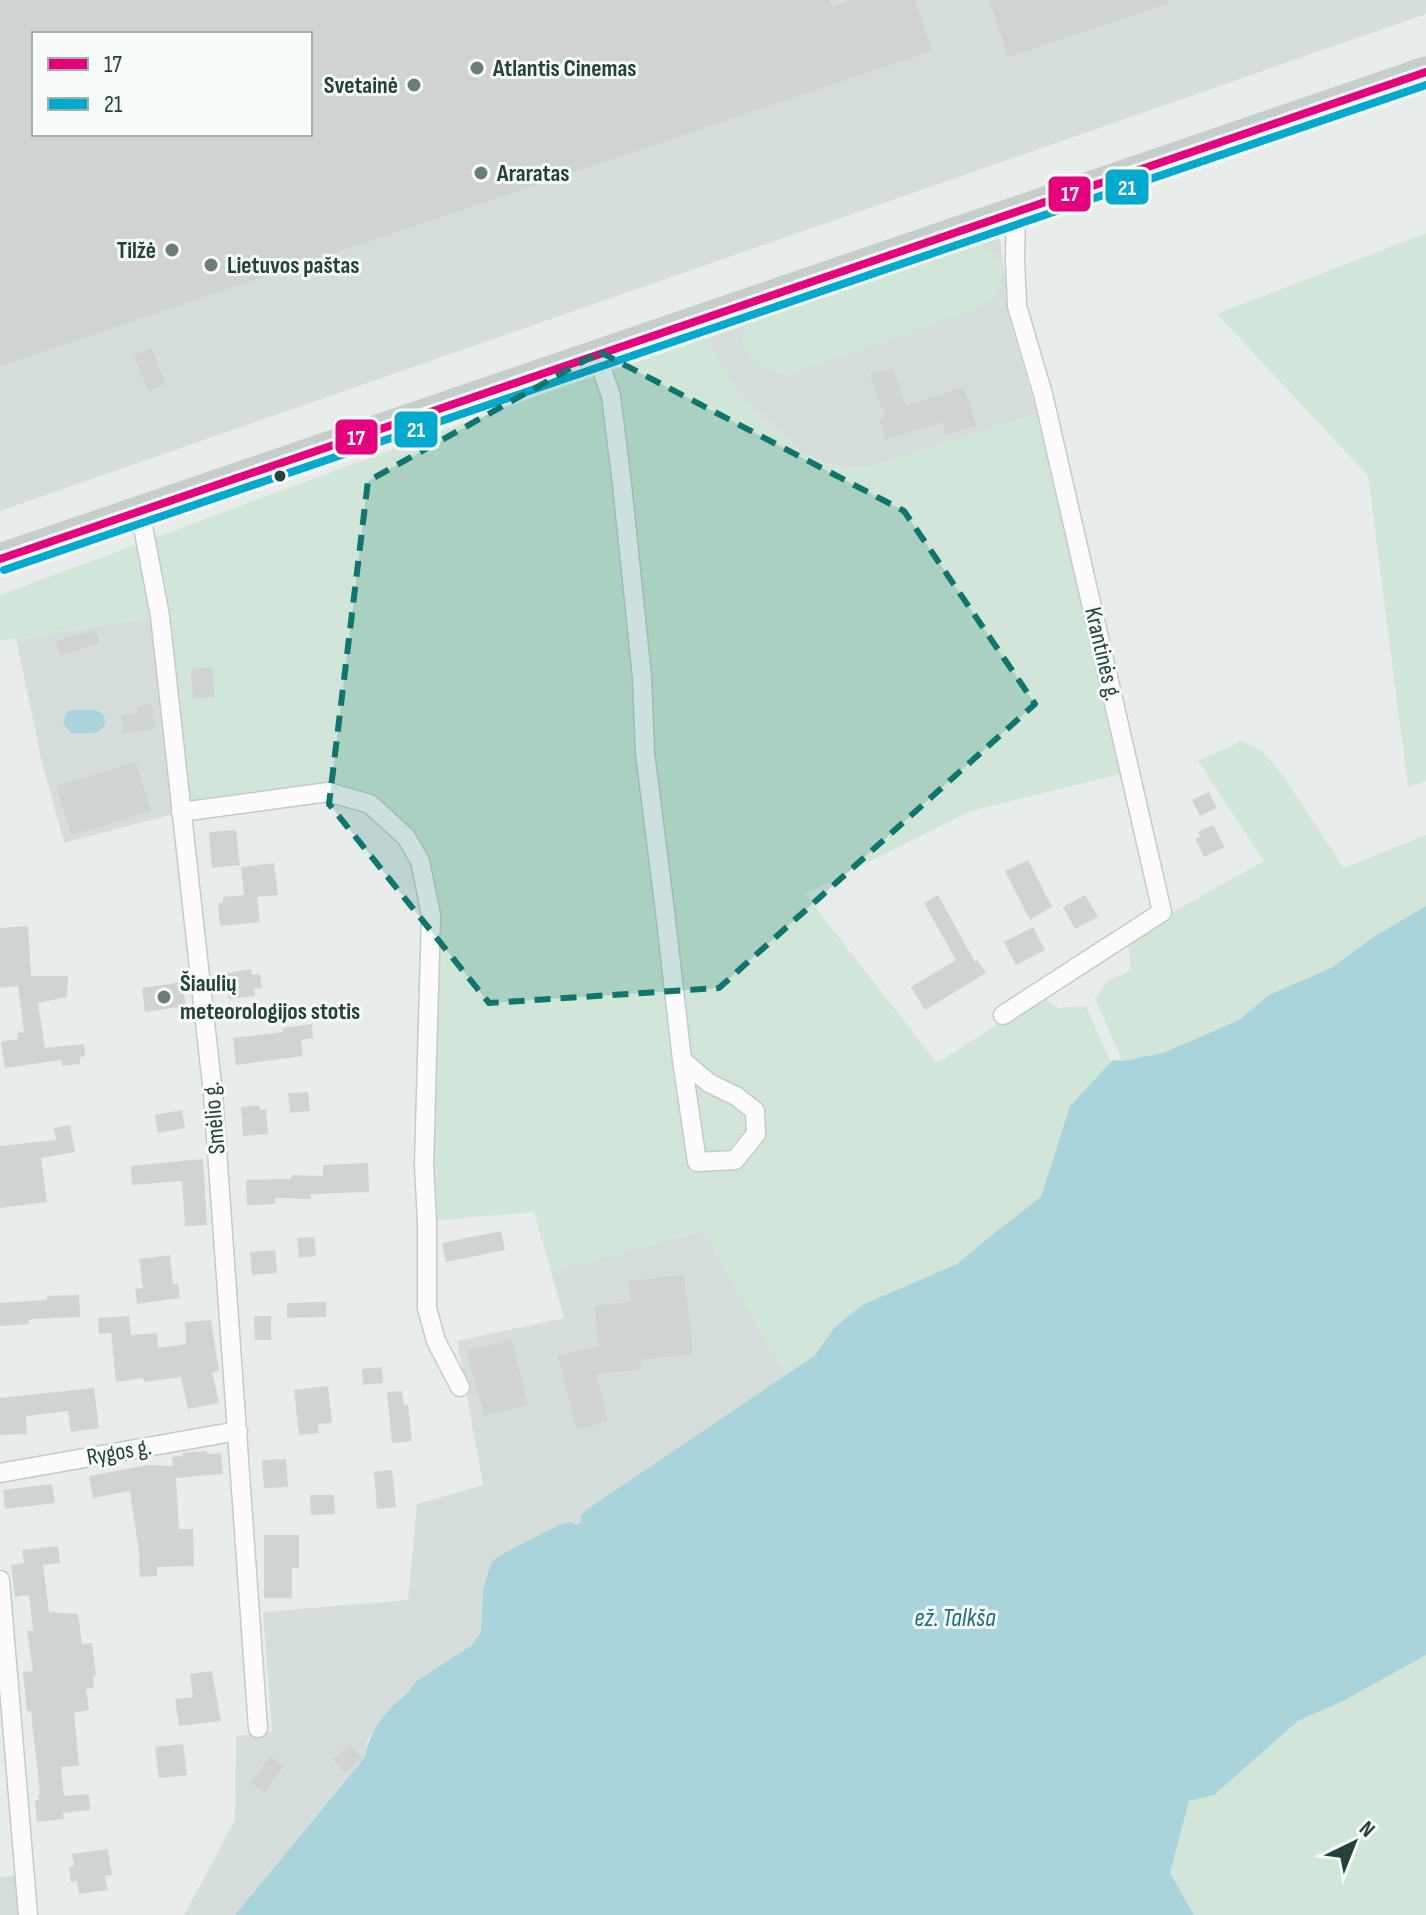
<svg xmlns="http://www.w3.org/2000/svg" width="1426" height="1915" viewBox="0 0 1426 1915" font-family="'Sofia Sans Condensed',sans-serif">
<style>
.built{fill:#d6dedb;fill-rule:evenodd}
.green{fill:#d1e6d8}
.water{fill:#a9d4db}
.building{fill:#cfd4d2;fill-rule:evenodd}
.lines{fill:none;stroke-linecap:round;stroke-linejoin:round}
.minor-casing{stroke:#c5cac8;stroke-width:21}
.trunk-casing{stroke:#c3ccc9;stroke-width:31}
.minor{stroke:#fcfcfc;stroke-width:18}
.trunk{stroke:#c6cecc;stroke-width:28}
.bus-1-casing{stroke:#f7fbf9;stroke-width:14}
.bus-2-casing{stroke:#f7fbf9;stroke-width:14}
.bus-1{stroke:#e5007d;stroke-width:8}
.bus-2{stroke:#00a9ce;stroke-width:8}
.marked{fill:#0f766e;fill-opacity:0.2;stroke:#0f766e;stroke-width:6;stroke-dasharray:16 10;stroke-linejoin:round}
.poi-dot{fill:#697e78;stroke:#f7fbf9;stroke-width:3}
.bus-dot{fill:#24423a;stroke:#f7fbf9;stroke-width:3}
.labels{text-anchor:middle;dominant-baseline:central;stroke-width:6;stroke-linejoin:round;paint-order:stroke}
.poi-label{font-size:24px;font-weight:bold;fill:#24423a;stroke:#f7fbf9;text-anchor:start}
.street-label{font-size:24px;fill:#24423a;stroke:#f7fbf9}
.water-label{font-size:26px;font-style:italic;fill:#1c6f80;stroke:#f7fbf9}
.line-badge{stroke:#f7fbf9;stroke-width:3}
.badge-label{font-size:22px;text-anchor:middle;font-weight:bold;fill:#fff}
</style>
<rect width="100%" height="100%" fill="#e8edeb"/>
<g class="built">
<path d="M0,0H1426V14L0,511ZM34,34H310V134H34Z"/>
<path d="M999,231L1011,324L1037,414L870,467L842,468L819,461L801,452L736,391L706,338L752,319Z"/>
<path d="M160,616L181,812L64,843L42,762L16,639Z"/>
<path d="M704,1231L786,1376L586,1510L581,1522L576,1526L483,1590L482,1632L472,1645L415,1682L414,1687L391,1708L367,1741L365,1757L235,1915H184L235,1820L236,1736L272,1731L263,1612L408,1600L417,1504L483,1485L457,1341L564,1318L551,1271Z"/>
<path d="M17,1875L31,1915H0V1877Z"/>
</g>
<g class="green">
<path d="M1426,233V781L1408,787L1368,476L1217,314Z"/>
<path d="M968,243C997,244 1012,269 995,294C991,299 985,304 980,308L796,373C763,378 725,352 752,319Z"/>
<path d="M706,338L736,391L801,452L819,461L842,468L870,467L1037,414L1120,774L971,811L805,894L937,1063L1041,996L1058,1008L1086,1006L1111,1063L1070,1106L1042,1197L988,1238L957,1264L862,1305L835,1327L814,1356L786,1376L704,1231L551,1271L534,1212L427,1221L431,915L420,861L370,804L328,792L181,812L160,616L0,641V595L615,367Z"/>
<path d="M1242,741L1263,752L1283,776L1344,868L1426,835V906L1375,936L1331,968L1269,995L1239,1020L1163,1053L1122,1061L1095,999L1106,982L1131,970L1128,940L1160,919L1264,861L1198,761Z"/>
<path d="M1426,1655V1915H1194L1170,1873L1189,1801L1214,1795L1298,1721L1345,1700Z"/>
</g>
<g class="water">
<path d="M71,710C81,710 105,706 105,721C105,725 102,730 98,732C91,734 79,733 71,733L63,723L66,714Z"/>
<path d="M1426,906V1655L1345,1700L1298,1721L1214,1795L1189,1801L1170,1873L1194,1915H235L365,1757C368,1737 379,1720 393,1706C401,1698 411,1692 415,1682L472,1645L481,1632L483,1590L491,1563L497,1557L560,1524L570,1522L577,1525L581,1522V1516L586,1510L814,1356L835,1327L862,1305L957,1264L988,1238L1041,1197L1070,1106L1113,1060L1122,1061L1163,1053L1239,1020L1269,995L1331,968L1375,936Z"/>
</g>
<g class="building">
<path d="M0,0H829L832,7L851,0H915L932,51L0,366ZM34,34H310V134H34Z"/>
<path d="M989,0H1169V3L1008,57Z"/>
<path d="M152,348L166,384L148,391L134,355Z"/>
<path d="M893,367L906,406L964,387L977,425L946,435L942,422L886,440L879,419L885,417L870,375Z"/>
<path d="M95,630L99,644L60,655L56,641Z"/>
<path d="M212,667L214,697L193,698L191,669Z"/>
<path d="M152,704L155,729L123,733L121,715L138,713L137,706Z"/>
<path d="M136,762L151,811L71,835L56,786Z"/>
<path d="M1209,792L1217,808L1200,816L1192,800Z"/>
<path d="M1213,825L1225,847L1204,857L1195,839L1200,837L1198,832Z"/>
<path d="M236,830L240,865L212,868L209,832Z"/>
<path d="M1028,860L1052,907L1030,920L1005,871Z"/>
<path d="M274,863L278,895L257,897L260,922L220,926L218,903H223V897L244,895L241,867Z"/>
<path d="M938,895L975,962L977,960L986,973L925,1010L911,987L956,960L924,903Z"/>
<path d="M1085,895L1098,917L1075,929L1063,907Z"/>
<path d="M28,926L31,976H68L67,997L38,1003L45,1048L84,1044L85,1056L80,1057V1064L62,1066V1060L5,1068L1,1042L18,1039L17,1033L24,1032L18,986L0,988V928Z"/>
<path d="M1033,927L1045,950L1016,965L1004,942Z"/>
<path d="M251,969L252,975L260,974L262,988L254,989L255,996L229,999L228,992L217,993L215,980L226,979V973Z"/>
<path d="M182,982L186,1006L145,1012L142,988Z"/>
<path d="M312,1024L313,1038L301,1040L303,1056L236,1065L233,1038L283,1032L282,1028Z"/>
<path d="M308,1092L310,1111L290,1113L288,1093Z"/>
<path d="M259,1105L260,1110L266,1109L268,1134L243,1136L241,1107Z"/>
<path d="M182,1110L185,1128L158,1133L155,1115Z"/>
<path d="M70,1125L75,1152L41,1158L47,1202L0,1208V1146L56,1140L54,1128Z"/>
<path d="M203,1159L207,1225L185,1226L182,1181L132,1185L131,1166Z"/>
<path d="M368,1163L369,1192L311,1194V1199L275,1198V1204L247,1205L246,1180L291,1179L292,1175L323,1176V1165Z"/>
<path d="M501,1231L505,1250L446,1262L442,1243Z"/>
<path d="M314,1237L316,1256L299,1258L297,1238Z"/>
<path d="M275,1250L277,1273L252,1275L250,1252Z"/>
<path d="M170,1255L173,1284H178L180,1298L137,1304L135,1289L143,1288L139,1259Z"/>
<path d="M684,1275L693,1354L641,1360L642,1369L597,1374L608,1422L576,1429L558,1356L599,1346L594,1306L631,1302L629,1281Z"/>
<path d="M79,1295L80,1317L35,1319L29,1320V1324L0,1326V1303L47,1300V1296Z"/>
<path d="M326,1302V1317L287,1318V1303Z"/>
<path d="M129,1316L131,1335L157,1333L158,1348L186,1344L185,1322L211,1320L219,1371L212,1372L219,1403L188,1409L181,1377L144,1382L143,1378L116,1382L111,1333L99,1334L98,1318Z"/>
<path d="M254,1316H271V1340H255Z"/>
<path d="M512,1340L528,1405L484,1416L467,1351Z"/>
<path d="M382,1367L383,1383L363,1385L362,1369Z"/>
<path d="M328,1386L332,1423L318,1424L319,1433L299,1435L294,1390Z"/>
<path d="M94,1388L99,1428L71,1432L68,1411L26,1416L27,1434L0,1435V1398Z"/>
<path d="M402,1391L404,1405H408L412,1441L392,1443L387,1392Z"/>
<path d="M207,1451V1454L221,1453L223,1474L176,1478L179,1529H193L194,1566L157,1567V1576L140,1577L139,1559H140L130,1491L93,1498L89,1476L148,1465L173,1466L172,1457L183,1456V1453Z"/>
<path d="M286,1459L288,1487L264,1488L262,1460Z"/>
<path d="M392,1470L396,1507L377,1509L374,1472Z"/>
<path d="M52,1484L55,1503L5,1509L3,1490Z"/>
<path d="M310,1495H334L335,1514L311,1515Z"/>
<path d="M264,1535H299V1568H292V1598H264Z"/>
<path d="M58,1546L60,1563L43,1565L49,1612L78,1614L82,1644L92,1643L96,1675L93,1676L94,1688L86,1689L89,1710L74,1713L79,1766L61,1767L64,1796L89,1794L90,1810L63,1813L64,1819L37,1822L35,1800H39L38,1794H40L31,1711H27L23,1672L33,1671L27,1631H33L29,1595L15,1597L11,1565L24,1563L22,1550Z"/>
<path d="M212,1671L221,1721L179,1726L175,1699L193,1697L190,1674Z"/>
<path d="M183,1744L187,1775L159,1778L155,1747Z"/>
<path d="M350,1744L362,1758L345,1773L333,1759Z"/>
<path d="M270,1756L283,1766L265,1793L251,1783Z"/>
<path d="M108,1849L112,1875L105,1876L108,1890L79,1894L77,1881L71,1882L69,1867L74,1866L72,1854Z"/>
</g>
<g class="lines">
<g class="minor-casing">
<g id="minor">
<path d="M597,355L611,396L622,484L642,677L645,753L664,903L682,1060L697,1162L735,1160L756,1134L755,1111L736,1096L709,1083L682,1060"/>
<path d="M140,511L160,616L213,1094L258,1728"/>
<path d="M181,812L328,792L370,804L406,837L420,861L431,915L424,1165L427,1221V1308L436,1341L460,1387"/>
<path d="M1003,1015L1162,912L1043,394L1017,306L1015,259L1016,211"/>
<path d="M0,1473L238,1431"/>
<path d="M0,1580L28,1915"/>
</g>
</g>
<g class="trunk-casing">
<path id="trunk" d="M0,559L1426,72"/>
</g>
<use href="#minor" class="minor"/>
<use href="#trunk" class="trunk"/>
<g class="bus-1-casing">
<path id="bus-1" d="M0,559L1426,72"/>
</g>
<g class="bus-2-casing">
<path id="bus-2" d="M4,570L1426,85"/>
</g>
<use href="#bus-1" class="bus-1"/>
<use href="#bus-2" class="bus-2"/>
</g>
<path class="marked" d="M600,352L904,511L1035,704L719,988L489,1003L329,804L368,481Z"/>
<g class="poi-dot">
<circle cx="477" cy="68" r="8"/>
<circle cx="414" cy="85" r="8"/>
<circle cx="481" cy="173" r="8"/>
<circle cx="172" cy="250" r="8"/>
<circle cx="211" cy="265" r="8"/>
<circle cx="164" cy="997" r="8"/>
</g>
<circle class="bus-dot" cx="280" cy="476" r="7"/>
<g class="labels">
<g class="poi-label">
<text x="493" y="68">Atlantis Cinemas</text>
<text x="398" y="85" text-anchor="end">Svetainė</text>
<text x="497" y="173">Araratas</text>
<text x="156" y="250" text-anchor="end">Tilžė</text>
<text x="227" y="265">Lietuvos paštas</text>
<text x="180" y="983">Šiaulių<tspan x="180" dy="28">meteorologijos stotis</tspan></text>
</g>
<g class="street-label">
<text transform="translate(1103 654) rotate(77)">Krantinės g.</text>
<text transform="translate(214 1118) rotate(-95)">Smėlio g.</text>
<text transform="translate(119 1452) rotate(-10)">Rygos g.</text>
</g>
<g class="water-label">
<text x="955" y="1618">ež. Talkša</text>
</g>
</g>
<g class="line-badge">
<rect x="1104" y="168" width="46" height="38" rx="8" fill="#00a9ce"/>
<rect x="1047" y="175" width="45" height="38" rx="8" fill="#e5007d"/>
<rect x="393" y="410" width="46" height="39" rx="8" fill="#00a9ce"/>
<rect x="334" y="418" width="45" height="38" rx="8" fill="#e5007d"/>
</g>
<g class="badge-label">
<text x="1127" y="195">21</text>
<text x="1070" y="201">17</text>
<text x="416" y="437">21</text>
<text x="356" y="445">17</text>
</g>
<rect x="32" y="32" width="280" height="104" fill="#f7fbf9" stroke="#a3b1ad" stroke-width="2"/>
<rect x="48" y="58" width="40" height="12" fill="#e5007d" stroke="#a3b1ad" stroke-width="2"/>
<text x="104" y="72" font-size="24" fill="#24423a">17</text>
<rect x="48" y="98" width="40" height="12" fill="#00a9ce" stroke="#a3b1ad" stroke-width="2"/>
<text x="104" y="112" font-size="24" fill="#24423a">21</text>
<g transform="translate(1354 1843) rotate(43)" stroke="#f7fbf9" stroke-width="6" paint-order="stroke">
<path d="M0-6L14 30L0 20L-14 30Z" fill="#24423a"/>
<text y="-12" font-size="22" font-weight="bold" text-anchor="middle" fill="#24423a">N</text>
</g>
</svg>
